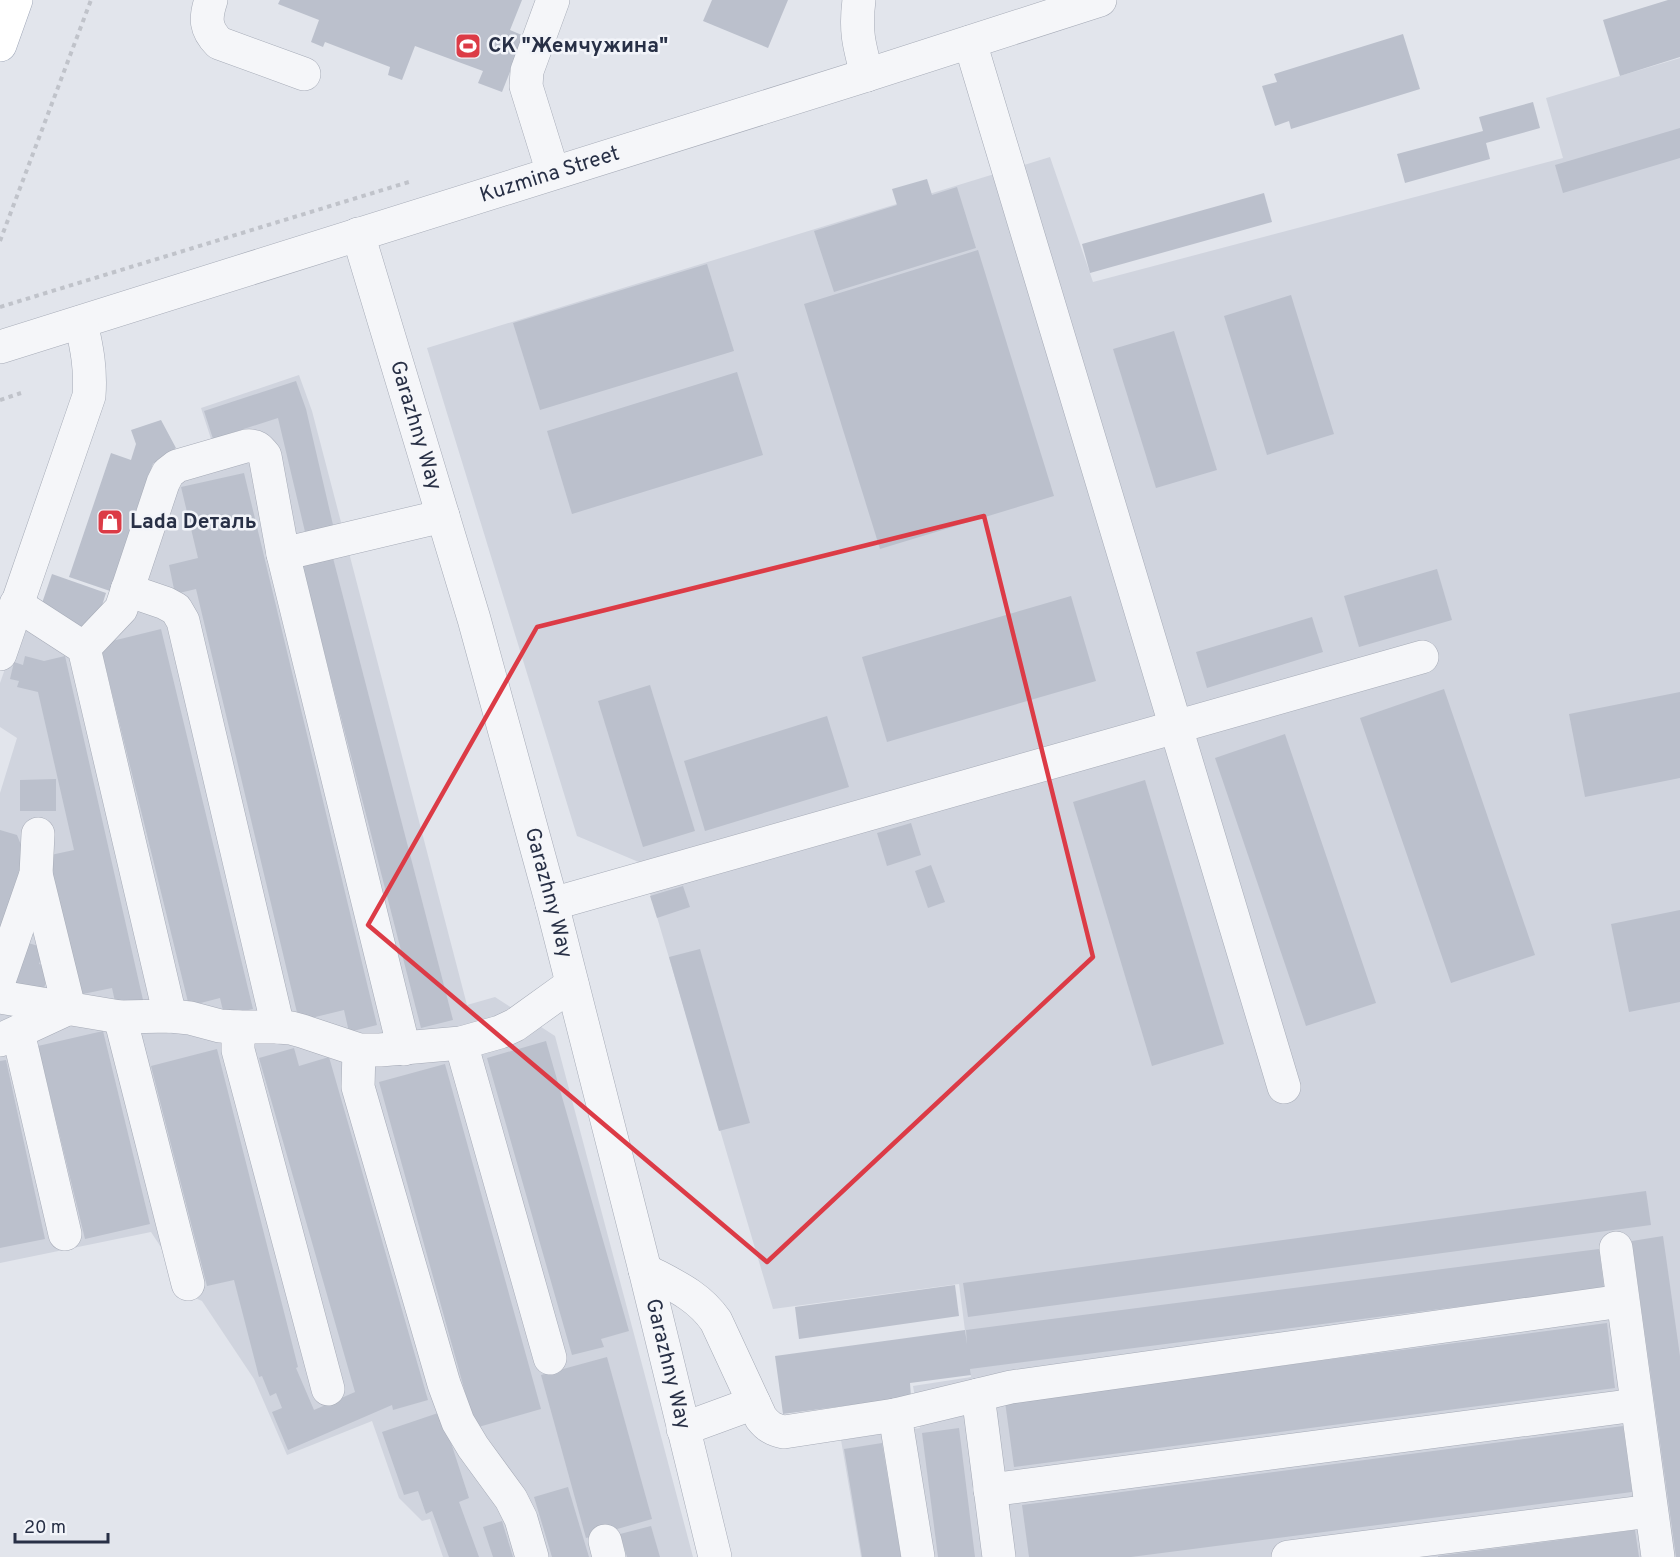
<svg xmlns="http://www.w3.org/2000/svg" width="1680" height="1557" viewBox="0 0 1680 1557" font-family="Overpass,sans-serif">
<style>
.built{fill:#d0d4de}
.building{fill:#bbc0cc}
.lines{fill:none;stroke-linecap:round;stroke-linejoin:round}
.minor-casing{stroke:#a6abb7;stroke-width:34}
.major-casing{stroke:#a0a8b9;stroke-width:34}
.path{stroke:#c0c3ca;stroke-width:4;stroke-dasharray:4.5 4.5;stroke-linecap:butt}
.minor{stroke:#f5f6f9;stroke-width:33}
.major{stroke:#fff;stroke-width:33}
.marked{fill:none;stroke:#dc3b46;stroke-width:4.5;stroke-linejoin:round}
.labels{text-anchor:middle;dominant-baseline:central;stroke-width:5;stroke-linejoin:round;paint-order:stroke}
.poi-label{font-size:21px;font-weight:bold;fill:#283046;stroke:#f2f4f9;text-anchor:start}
.street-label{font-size:21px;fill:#283046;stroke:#f2f4f9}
</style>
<rect width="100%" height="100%" fill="#e2e5ec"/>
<g class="built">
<path d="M1680,58V1557H861L841,1440L920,1428L913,1386L971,1377L959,1284L773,1309L641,863L577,836L427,348L1050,157L1093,282L1563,158L1546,98Z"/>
<path d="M299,375L312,411L467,1005L495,997L555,1036L693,1557H443L430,1519L422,1521L399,1498L372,1421L287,1455L254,1379L202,1301L181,1292L170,1261L151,1232L0,1263V793L17,738L0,727V683L23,618L100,627L155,467L212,442L201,408Z"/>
</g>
<g class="building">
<path d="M280,0H522L510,30L524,36L502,92L478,83L483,71L415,46L402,80L388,75L390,67L325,42L323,47L311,42L319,20L278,4Z"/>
<path d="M712,0H788L768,48L703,21Z"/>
<path d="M1668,0H1680V57L1620,76L1603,20Z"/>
<path d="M1403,34L1420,89L1291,129L1289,121L1275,126L1262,86L1277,82L1274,74Z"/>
<path d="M1533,102L1540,128L1486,143L1490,159L1405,183L1397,154L1483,131L1479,117Z"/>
<path d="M1680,128V158L1563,193L1555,165Z"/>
<path d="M927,179L932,195L957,187L976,248L834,292L814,231L897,205L892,189Z"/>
<path d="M1264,193L1272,222L1090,273L1082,244Z"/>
<path d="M978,250L1054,496L880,549L804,304Z"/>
<path d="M707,264L734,351L540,410L513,323Z"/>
<path d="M1291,295L1334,434L1267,455L1224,316Z"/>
<path d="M1174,331L1217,470L1156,488L1113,349Z"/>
<path d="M737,372L763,455L572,514L547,431Z"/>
<path d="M296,381L306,409L334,529L306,536L278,418L213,439L204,411Z"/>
<path d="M161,420L176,448L153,464L110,591L69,577L111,453L131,460L136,444L131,430Z"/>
<path d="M244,473L377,1025L349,1032L344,1010L299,1021L196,589L175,594L169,565L198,558L181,487Z"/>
<path d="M333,558L453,1020L421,1028L302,566Z"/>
<path d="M1437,569L1452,620L1359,647L1344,596Z"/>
<path d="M52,574L106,593L95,627L83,636L40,609Z"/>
<path d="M1071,596L1096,681L887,742L862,657Z"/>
<path d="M1312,617L1323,652L1207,688L1196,652Z"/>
<path d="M161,629L253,1009L224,1015L220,998L189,1006L100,644Z"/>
<path d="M25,656L44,661L65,656L143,1000L116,1006L112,988L78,995L46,856L74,850L38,692L17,687L19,681L10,679L14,662L23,665Z"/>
<path d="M650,685L695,831L643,847L598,701Z"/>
<path d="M1444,689L1535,955L1451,983L1360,718Z"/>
<path d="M1680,692V778L1585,797L1569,714Z"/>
<path d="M827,716L849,787L705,831L684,761Z"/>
<path d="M1285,734L1376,1003L1306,1026L1215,758Z"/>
<path d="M56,779V811H20V780Z"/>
<path d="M1145,780L1224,1044L1152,1066L1073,802Z"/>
<path d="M911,823L921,855L887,866L877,833Z"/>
<path d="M0,830L17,835L25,855L0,930Z"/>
<path d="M931,865L945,902L928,908L915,871Z"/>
<path d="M683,886L690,907L657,918L650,896Z"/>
<path d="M1680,910V1002L1629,1012L1611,924Z"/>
<path d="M25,942L45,948L39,964L51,967L42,994L11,984Z"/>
<path d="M700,949L750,1123L719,1131L669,957Z"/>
<path d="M103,1031L150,1224L85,1239L38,1046Z"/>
<path d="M546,1041L629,1331L601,1339L604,1347L572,1355L487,1058Z"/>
<path d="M294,1048L299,1066L329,1057L428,1400L393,1410L392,1405L288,1450L272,1412L282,1408L276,1393L270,1396L262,1376L259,1377L234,1280L207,1286L151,1066L217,1049L298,1367L296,1368L314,1410L355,1392L259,1058Z"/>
<path d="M6,1060L45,1239L0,1248V1061Z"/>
<path d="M445,1064L541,1409L475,1428L379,1082Z"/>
<path d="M1646,1191L1651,1225L968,1317L963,1283Z"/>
<path d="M1663,1236L1680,1356V1557H1676L1632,1241Z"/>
<path d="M1599,1249L1604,1288L970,1369L971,1375L910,1383L911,1397L783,1414L775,1356L965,1330L967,1344L966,1330Z"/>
<path d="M955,1285L959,1316L799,1339L795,1307Z"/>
<path d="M1607,1323L1615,1388L1014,1467L1005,1402Z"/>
<path d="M607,1357L652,1519L586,1538L541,1375Z"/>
<path d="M441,1412L469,1498L459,1502L479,1557H449L432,1511L426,1514L418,1491L404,1495L382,1432Z"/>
<path d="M1623,1426L1632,1492L1131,1557H1029L1022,1505Z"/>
<path d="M959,1428L975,1557H938L922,1433Z"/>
<path d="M882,1443L901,1557H862L844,1449Z"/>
<path d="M568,1487L589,1557H552L534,1497Z"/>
<path d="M502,1521L513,1557H493L483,1527Z"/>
<path d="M651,1526L660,1557H627L620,1534Z"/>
<path d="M1635,1530L1639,1557H1438V1556Z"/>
</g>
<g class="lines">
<g class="minor-casing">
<g id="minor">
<path d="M211,0C205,18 205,29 219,43L304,74"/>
<path d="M553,0L527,71L526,86L553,173"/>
<path d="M859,0C855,31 859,45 867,75"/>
<path d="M970,42L1284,1087"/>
<path id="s1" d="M358,234L474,619L552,904L645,1270L715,1557"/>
<path id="s2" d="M0,347L867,75L1100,0"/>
<path d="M283,554L443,516"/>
<path d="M127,590L165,603L176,609L183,621L278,1027"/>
<path d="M16,604L84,648L170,1016"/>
<path d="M84,648L121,609L163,483L168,473L177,466L246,446C256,445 259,448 265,456L283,554L404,1049"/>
<path d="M0,654L89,396C91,368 87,349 81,322"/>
<path d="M552,904L1422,657"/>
<path d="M0,978L36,874L38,834"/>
<path d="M0,997L120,1017L170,1016L190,1018L220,1026L238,1027H278L291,1028L302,1031L359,1050H380L461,1043L500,1032L515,1025L572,984"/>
<path d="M120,1017L188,1284"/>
<path d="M238,1027V1050L328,1389"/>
<path d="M18,1032L65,1234"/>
<path d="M0,1040L69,1008L36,874"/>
<path d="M461,1043L550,1358"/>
<path d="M359,1050L358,1087L444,1384L458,1422L473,1447L511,1499L521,1519L532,1557"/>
<path d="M1616,1248L1658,1557"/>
<path d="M645,1270C673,1285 698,1295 716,1321L761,1418C768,1427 774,1430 784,1432L895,1415L1011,1387L1622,1301"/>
<path d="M978,1395L999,1557"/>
<path d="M895,1415L918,1557"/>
<path d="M683,1429L754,1403"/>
<path d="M990,1490L1636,1405"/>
<path d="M605,1541L609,1557"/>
<path d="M1288,1557L1651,1511"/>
</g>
</g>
<g class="major-casing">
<path id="major" d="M0,45L16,0"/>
</g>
<g class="path">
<path d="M0,241L91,0"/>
<path d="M0,307L412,181"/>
<path d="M0,400L21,393"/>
</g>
<use href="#minor" class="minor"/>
<use href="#major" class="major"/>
</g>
<path class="marked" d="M984,516L1093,957L767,1262L368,925L537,627Z"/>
<defs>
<g id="stadium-square" transform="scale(1.35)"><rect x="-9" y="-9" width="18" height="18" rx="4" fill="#dc3b46" stroke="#f2f4f9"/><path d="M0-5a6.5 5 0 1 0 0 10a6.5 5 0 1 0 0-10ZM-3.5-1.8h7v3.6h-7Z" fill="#fff"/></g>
<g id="shop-square" transform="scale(1.35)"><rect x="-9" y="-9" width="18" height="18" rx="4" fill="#dc3b46" stroke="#f2f4f9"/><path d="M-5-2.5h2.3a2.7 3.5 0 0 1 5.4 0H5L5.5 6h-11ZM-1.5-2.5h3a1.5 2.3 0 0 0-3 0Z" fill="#fff"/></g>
</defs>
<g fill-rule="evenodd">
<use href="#stadium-square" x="468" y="46"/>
<use href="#shop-square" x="110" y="522"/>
</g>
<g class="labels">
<g class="poi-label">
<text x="488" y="46">СК "Жемчужина"</text>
<text x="130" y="522">Lada Dеталь</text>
</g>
<g class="street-label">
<text stroke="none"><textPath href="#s2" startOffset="576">Kuzmina Street</textPath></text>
<text stroke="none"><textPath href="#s1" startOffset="200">Garazhny Way</textPath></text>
<text stroke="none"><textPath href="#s1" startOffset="686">Garazhny Way</textPath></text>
<text stroke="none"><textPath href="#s1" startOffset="1172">Garazhny Way</textPath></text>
</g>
</g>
<path d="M15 1533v9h93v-9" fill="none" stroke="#283046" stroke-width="3"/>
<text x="24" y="1533" font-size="18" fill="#283046" stroke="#f2f4f9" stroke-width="4.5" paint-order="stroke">20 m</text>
</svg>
